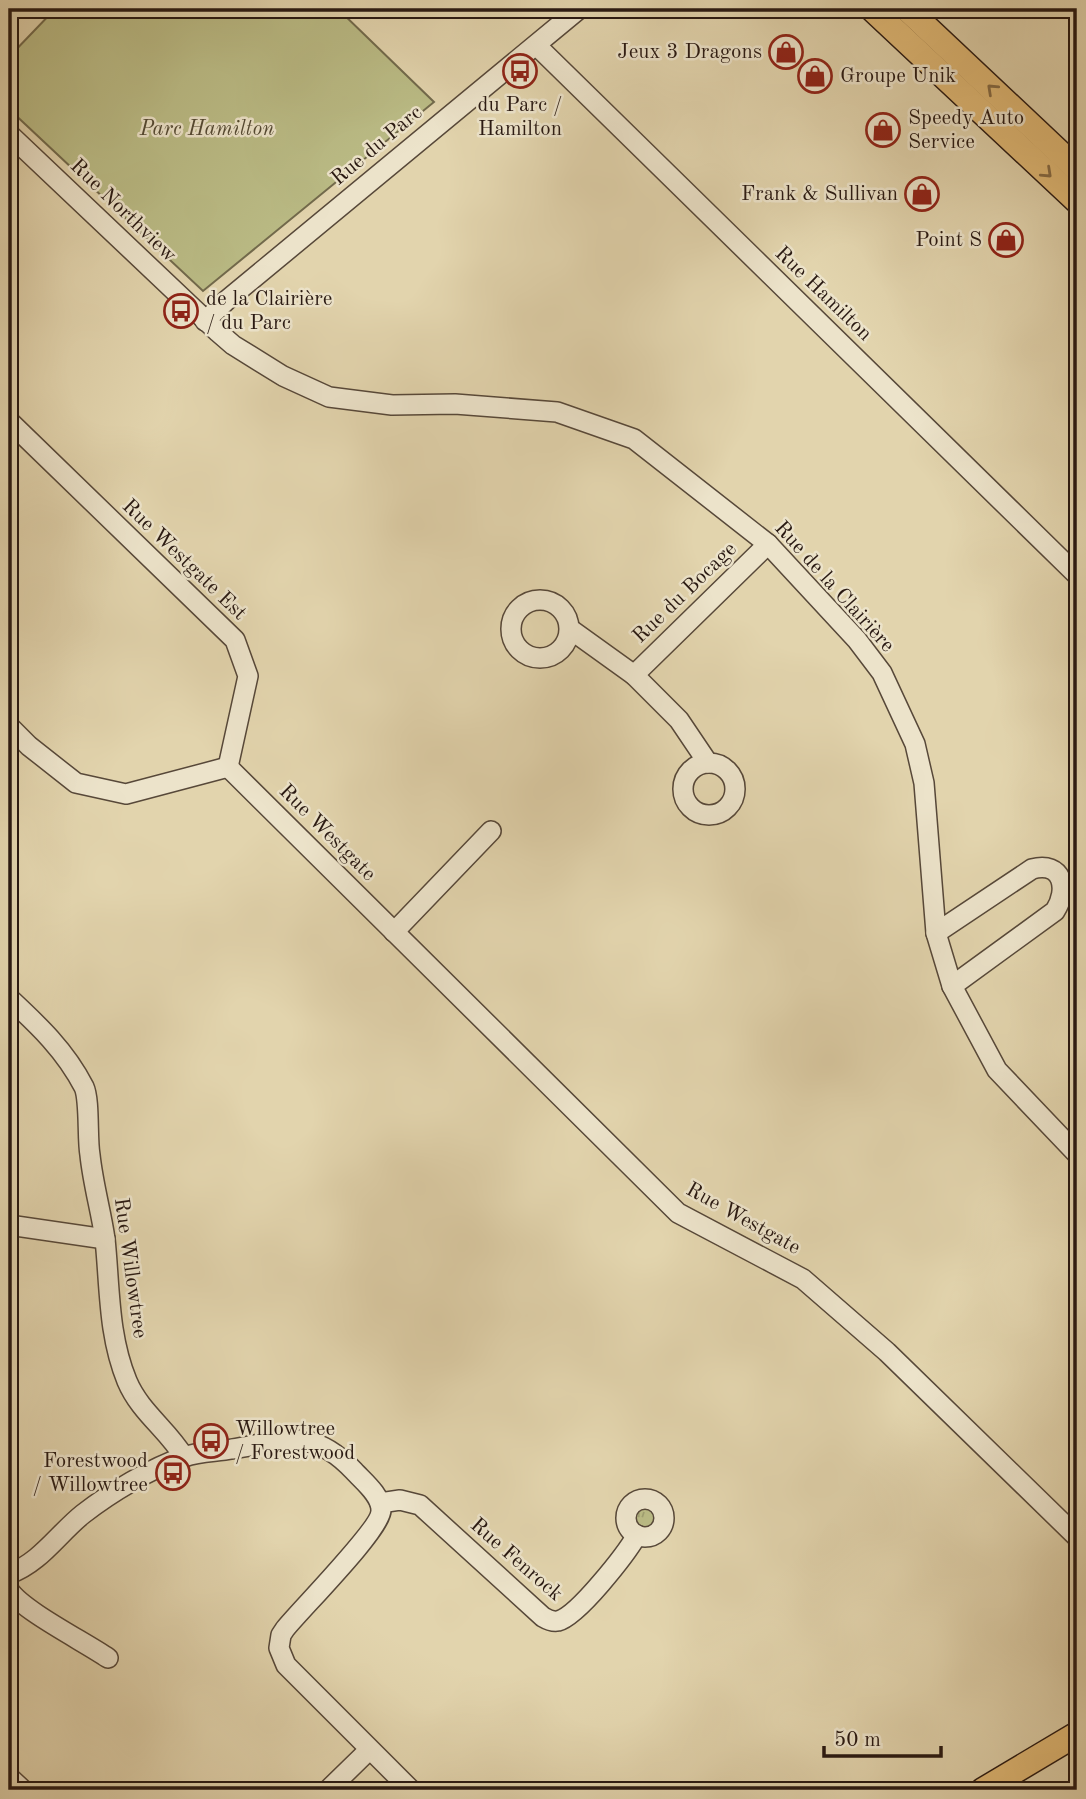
<svg xmlns="http://www.w3.org/2000/svg" width="1086" height="1799" viewBox="0 0 1086 1799" font-family="'Old Standard TT',serif">
<style>
.grass{fill:url(#grass-tufts);stroke:#726a4c;stroke-width:2}
.park{fill:#babb85;stroke:#726a4c;stroke-width:2}
.lines{fill:none;stroke-linecap:round;stroke-linejoin:round}
.minor-casing{stroke:#574839;stroke-width:22}
.major-casing{stroke:#291912;stroke-width:27}
.minor{stroke:#ece3ca;stroke-width:19}
.major{stroke:#e1ba76;stroke-width:24}
.oneway{stroke:#856a44}
.labels{text-anchor:middle;dominant-baseline:central;stroke-width:5;stroke-linejoin:round;paint-order:stroke}
.poi-label{font-size:21px;fill:#291912;stroke:#ece3ca;text-anchor:end}
.park-label{font-size:21px;font-style:italic;fill:#544a34;stroke:#ece3ca}
.street-label{font-size:21px;fill:#291912;stroke:#ece3ca}
</style>
<defs>
<pattern id="grass-tufts" width="24" height="20" patternUnits="userSpaceOnUse" patternTransform="scale(1.75)"><rect width="24" height="20" fill="#babb85"/><path d="M3 7l-1-3M5 7V3M7 7l1-3M15 17l-1-3M17 17v-4M19 17l1-3" fill="none" stroke="#a0a072"/></pattern>
</defs>
<rect width="100%" height="100%" fill="#e2d4ad"/>
<filter id="stains"><feTurbulence type="fractalNoise" baseFrequency=".00286" numOctaves="4"/><feColorMatrix values="0 0 0 0 .2 0 0 0 0 .09 0 0 0 0 .02 0 0 0 .5 -.17"/></filter>
<radialGradient id="worn" r=".72"><stop offset=".6" stop-color="#630" stop-opacity="0"/><stop offset="1" stop-color="#630" stop-opacity=".3"/></radialGradient>
<circle class="grass" cx="645" cy="1517" r="12"/>
<path class="park" d="M55,9H338L434,102L203,291L9,109V57Z"/>
<g class="lines">
<g class="minor-casing">
<g id="minor">
<path d="M537,46L1077,575"/>
<path d="M9,134L218,332L233,345L283,376L329,397L392,405L455,404L557,412L634,439L768,544L857,640L882,673L915,744L924,783L936,933L952,986L997,1070L1077,1154"/>
<path d="M205,321L227,300L579,9"/>
<path d="M9,421L235,640L248,676L228,767"/>
<circle cx="540" cy="629" r="29"/>
<path d="M570,629L634,675L679,720L708,763"/>
<path d="M634,675L768,544"/>
<path d="M9,726L29,746L76,783L126,794L228,767"/>
<circle cx="709" cy="789" r="26"/>
<path d="M228,767L678,1213L803,1279L887,1352L1077,1537"/>
<path d="M394,932L491,831"/>
<path d="M936,933L1032,869C1063,861 1069,889 1055,911L952,986"/>
<path d="M9,998C38,1025 65,1050 84,1087C90,1100 87,1139 90,1155C93,1184 101,1211 105,1239C110,1287 108,1335 127,1381C140,1412 167,1429 184,1457"/>
<path d="M9,1225L105,1239"/>
<circle cx="645" cy="1518" r="19"/>
<path d="M380,1503L400,1500L420,1505L543,1617C548,1620 552,1622 558,1621C578,1616 626,1554 637,1535"/>
<path d="M9,1574C40,1563 58,1534 83,1514C110,1493 151,1468 184,1457C199,1451 216,1452 232,1449C284,1441 312,1426 354,1471C363,1481 381,1495 381,1510C382,1528 301,1609 285,1629L281,1635L279,1648L286,1665L411,1790"/>
<path d="M9,1590C23,1611 85,1642 108,1658"/>
<path d="M9,1777L23,1790"/>
<path d="M328,1790L369,1750"/>
</g>
</g>
<g class="major-casing">
<g id="major">
<path d="M872,9L1077,201"/>
<path d="M907,9L1077,169"/>
<path d="M983,1790L1077,1734"/>
</g>
</g>
<use href="#minor" class="minor"/>
<use href="#major" class="major"/>
</g>
<defs><path id="oneway-chevron" d="M-2-3.5L2.5 0L-2 3.5" fill="none" stroke-width="1.6" stroke-linecap="round" stroke-linejoin="round" transform="scale(1.75)"/></defs>
<g class="oneway">
<use href="#oneway-chevron" transform="translate(992 89) rotate(-137)"/>
<use href="#oneway-chevron" transform="translate(1047 173) rotate(43)"/>
</g>
<defs>
<g id="shop-ring" transform="scale(1.75)"><circle r="9.5" fill="#ece3ca" stroke="#8f2418" stroke-width="1.5"/><path d="M-5-2.5h2.3a2.7 3.5 0 0 1 5.4 0H5L5.5 6h-11ZM-1.5-2.5h3a1.5 2.3 0 0 0-3 0Z" fill="#8f2418"/></g>
<g id="bus-ring" transform="scale(1.75)"><circle r="9.5" fill="#ece3ca" stroke="#8f2418" stroke-width="1.5"/><path d="M-5-6H5V4H4V6H2V4H-2V6H-4V4H-5ZM-3.5-4V0h7V-4ZM-3.5 1.2v1.5H-2V1.2ZM2 1.2v1.5H3.5V1.2Z" fill="#8f2418"/></g>
</defs>
<g fill-rule="evenodd">
<use href="#shop-ring" x="786" y="52"/>
<use href="#bus-ring" x="520" y="71"/>
<use href="#shop-ring" x="815" y="76"/>
<use href="#shop-ring" x="883" y="130"/>
<use href="#shop-ring" x="922" y="194"/>
<use href="#shop-ring" x="1006" y="240"/>
<use href="#bus-ring" x="181" y="311"/>
<use href="#bus-ring" x="211" y="1441"/>
<use href="#bus-ring" x="173" y="1473"/>
</g>
<g class="labels">
<g class="poi-label">
<text x="762" y="52">Jeux 3 Dragons</text>
<text x="840" y="76" text-anchor="start">Groupe Unik</text>
<text x="520" y="105" text-anchor="middle">du Parc /<tspan x="520" dy="24">Hamilton</tspan></text>
<text x="908" y="118" text-anchor="start">Speedy Auto<tspan x="908" dy="24">Service</tspan></text>
<text x="898" y="194">Frank &amp; Sullivan</text>
<text x="982" y="240">Point S</text>
<text x="206" y="299" text-anchor="start">de la Clairière<tspan x="206" dy="24">/ du Parc</tspan></text>
<text x="235" y="1429" text-anchor="start">Willowtree<tspan x="235" dy="24">/ Forestwood</tspan></text>
<text x="148" y="1461">Forestwood<tspan x="148" dy="24">/ Willowtree</tspan></text>
</g>
<g class="park-label">
<text x="207" y="129">Parc Hamilton</text>
</g>
<g class="street-label">
<text transform="translate(377 146) rotate(-40)">Rue du Parc</text>
<text transform="translate(123 211) rotate(44)">Rue Northview</text>
<text transform="translate(823 294) rotate(44)">Rue Hamilton</text>
<text transform="translate(184 560) rotate(44)">Rue Westgate Est</text>
<text transform="translate(834 587) rotate(48)">Rue de la Clairière</text>
<text transform="translate(685 593) rotate(-44)">Rue du Bocage</text>
<text transform="translate(327 833) rotate(45)">Rue Westgate</text>
<text transform="translate(743 1219) rotate(29)">Rue Westgate</text>
<text transform="translate(130 1268) rotate(82)">Rue Willowtree</text>
<text transform="translate(516 1560) rotate(41)">Rue Fenrock</text>
</g>
</g>
<rect width="1086" height="1799" fill="none" stroke="#e2d4ad" stroke-width="35"/>
<rect x="10" y="10" width="1065" height="1778" fill="none" stroke="#291912" stroke-width="3.5"/>
<rect x="18" y="18" width="1051" height="1764" fill="none" stroke="#291912" stroke-width="2"/>
<path d="M824 1746v10h117v-10" fill="none" stroke="#291912" stroke-width="3.5"/>
<text x="834" y="1746" font-size="21" fill="#291912" stroke="#ece3ca" stroke-width="5" paint-order="stroke">50 m</text>
<rect width="100%" height="100%" filter="url(#stains)"/>
<rect width="100%" height="100%" fill="url(#worn)"/>
</svg>
